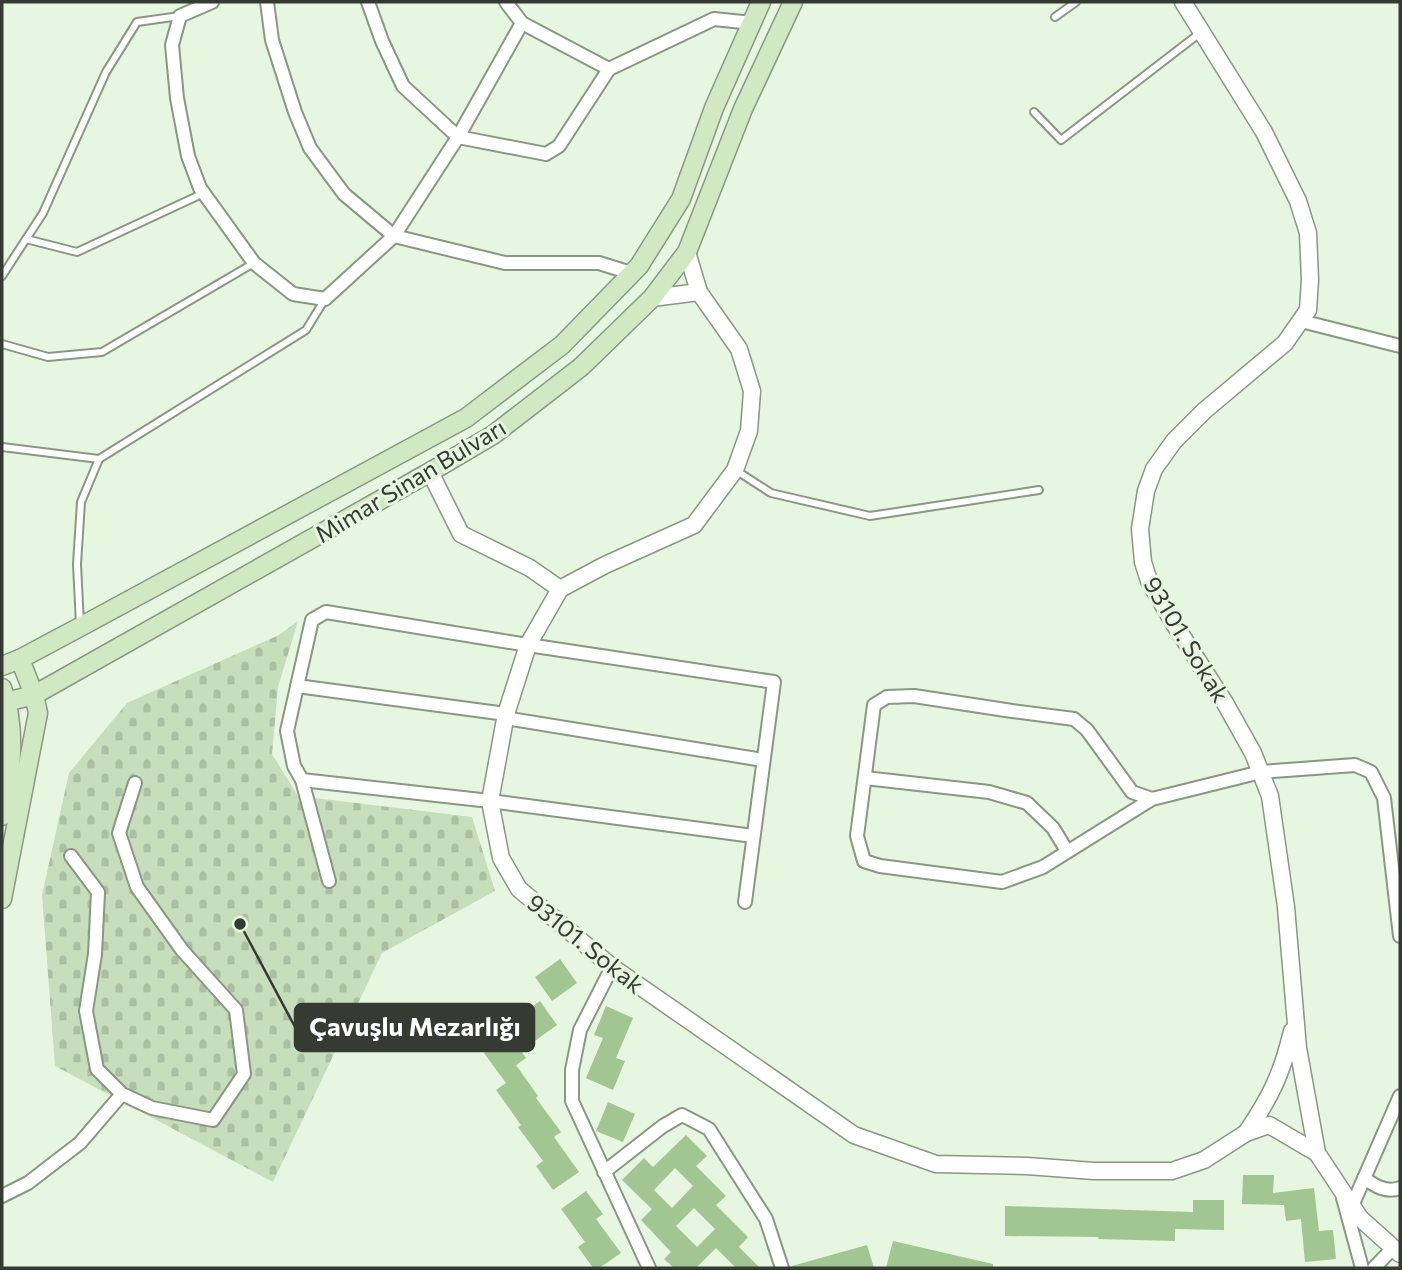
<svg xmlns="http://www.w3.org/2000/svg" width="1402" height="1270" viewBox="0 0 1402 1270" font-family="Commissioner,sans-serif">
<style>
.cemetery{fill:url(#cemetery-stones)}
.building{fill:#a1c691;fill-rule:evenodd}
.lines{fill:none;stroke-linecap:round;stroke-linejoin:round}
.service-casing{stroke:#899783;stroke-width:10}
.minor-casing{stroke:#899783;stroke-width:16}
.tertiary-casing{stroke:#899783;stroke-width:19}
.secondary-casing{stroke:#899783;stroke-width:21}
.service{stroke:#fff;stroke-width:6}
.minor{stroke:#fff;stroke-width:12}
.tertiary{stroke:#fff;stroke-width:16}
.secondary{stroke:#d1e9c3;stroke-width:18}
.labels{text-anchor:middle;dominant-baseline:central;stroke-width:6;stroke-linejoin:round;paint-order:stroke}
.street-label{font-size:24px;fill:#353b33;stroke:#e7f6e0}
.leader{fill:none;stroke:#353b33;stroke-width:2.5}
.callout-dot{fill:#353b33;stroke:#e7f6e0;stroke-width:2.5}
.callout{fill:#353b33;stroke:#353b33;stroke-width:2.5}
.callout-label{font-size:26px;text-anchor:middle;font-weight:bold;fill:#fff}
</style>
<defs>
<pattern id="cemetery-stones" width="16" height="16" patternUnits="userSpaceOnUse" patternTransform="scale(1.75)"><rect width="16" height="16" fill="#c6debc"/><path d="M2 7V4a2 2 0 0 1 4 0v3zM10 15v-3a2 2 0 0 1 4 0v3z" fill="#abbfa2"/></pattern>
</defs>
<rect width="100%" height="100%" fill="#e7f6e0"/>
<path class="cemetery" d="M298,621L278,687L272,754L298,796L472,817L495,891L382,953L273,1182L55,1066L42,895L69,773L127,703L279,635Z"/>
<g class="building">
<path d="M560,959L577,983L552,1001L535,977Z"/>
<path d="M540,1001L557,1025L521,1051L526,1058L516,1065L538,1096L536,1098L561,1132L554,1137L579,1172L553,1190L536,1166L543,1161L518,1127L521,1125L496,1090L506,1083L484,1053L520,1027L514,1019Z"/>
<path d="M606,1006L633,1018L616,1058L625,1061L613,1090L586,1078L603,1038L594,1035Z"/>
<path d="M608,1102L635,1114L623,1142L596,1131Z"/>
<path d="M686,1135L707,1156L696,1166L726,1196L716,1205L748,1237L739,1247L760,1268H736L716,1248L696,1268H674L664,1259L671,1252L641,1220L652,1209L622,1180L644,1158L653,1167ZM675,1168L693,1186L672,1208L654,1190ZM694,1208L715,1229L697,1247L676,1226Z"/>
<path d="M1243,1175H1274L1273,1193L1314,1188L1319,1231L1333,1230L1336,1259L1305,1262L1301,1219L1286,1221L1284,1205L1242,1204Z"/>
<path d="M586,1191L603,1214L596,1219L621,1253L599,1268H593L578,1247L585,1242L561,1209Z"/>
<path d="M1193,1200H1224V1230L1175,1229V1241L1098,1239L1099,1237L1005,1236V1206L1193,1212Z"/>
<path d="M893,1241L993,1264V1268H886Z"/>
<path d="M867,1245L874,1268H793L792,1266Z"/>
</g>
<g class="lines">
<g class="service-casing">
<g id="service">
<path d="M1055,17L1076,2"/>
<path d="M1034,112L1061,140L1200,33"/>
<path d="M26,239L77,252L204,193"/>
<path d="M2,276L43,213L106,72L137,22L180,16"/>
<path d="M2,344L48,357L102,352L254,263"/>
<path d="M2,447L99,459L306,330L325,299"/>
<path d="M737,471L771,493L870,516L1039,490"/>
<path d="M80,625L77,564L81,502L99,459"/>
</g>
</g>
<g class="minor-casing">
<g id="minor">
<path d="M212,2L180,16L172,45L177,98L188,156L200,188L254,263L293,294L325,299L394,236L458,137L522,23"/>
<path d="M267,2L272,40L295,112L310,148L344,194L394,236L505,263H599L631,273"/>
<path d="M368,2L382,41L403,86L458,137L546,154L559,146L609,69L714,19L752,23"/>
<path d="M506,2L522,23L609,69"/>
<path d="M1301,321L1400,346"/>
<path d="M297,686L506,714"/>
<path d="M505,718L763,760"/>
<path d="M865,778L989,792L1027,803L1053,828L1067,851"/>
<path d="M302,780L490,801L753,836"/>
<path d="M1152,799L1132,792L1087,730L1074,719L1012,711L914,696L887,697L874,705L857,836L864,861L880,866L1002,882L1043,867L1152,799L1261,772L1355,765L1371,772L1384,798L1400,936"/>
<path d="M71,856L98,892L95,954L86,1011L97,1069L122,1094L152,1108L213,1120L244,1074L236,1010L182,950L137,887L119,833L135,783"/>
<path d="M329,881L302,780L294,766L287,731L312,620L326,612L528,645L774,682L745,902"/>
<path d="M612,967L580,1030L572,1070V1101L649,1268"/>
<path d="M604,1172L663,1126L682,1115L709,1129L766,1219L782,1268"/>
<path d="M1364,1178C1375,1186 1386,1193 1400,1188"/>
<path d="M2,1196L28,1183L80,1143L122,1094"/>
<path d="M1343,1198L1362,1268"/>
<path d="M1352,1206L1400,1096"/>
<path d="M1374,1268L1393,1248"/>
</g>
</g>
<g class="tertiary-casing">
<g id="tertiary">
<path d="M1183,2L1264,132L1298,201L1308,233L1310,280L1308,310L1285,343L1204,411L1174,441L1154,469L1146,491L1140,529L1143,562L1149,581L1173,622L1225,703L1253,753L1270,796L1286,907L1298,1048L1317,1153L1360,1218L1400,1254"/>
<path d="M687,252L699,292L739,349L752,391L749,431L735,470L694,525L605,565L560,589L528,645L506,714L490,801L501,858L519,889L612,967L854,1135L936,1164L1027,1166L1094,1171H1172L1204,1160L1246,1133L1269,1125L1317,1153"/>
<path d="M652,298L699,292"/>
<path d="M430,472L461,534L530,568L560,589"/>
<path d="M1246,1133C1270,1098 1282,1074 1292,1031"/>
</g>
</g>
<g class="secondary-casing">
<g id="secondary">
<path d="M2,666L20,659L80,627L466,418L562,345L639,266L681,199L714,108L761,2"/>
<path d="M2,688C17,728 11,775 2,816"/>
<path d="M2,703L34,695L430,472L493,435L581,367L652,298L687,252L743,109L793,2"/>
<path d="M2,899L38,713L34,695L20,659"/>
</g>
</g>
<use href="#service" class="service"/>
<use href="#minor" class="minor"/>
<use href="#tertiary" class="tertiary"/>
<use href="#secondary" class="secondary"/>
</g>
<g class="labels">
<g class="street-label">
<text transform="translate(410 480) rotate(-31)">Mimar Sinan Bulvarı</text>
<text transform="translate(1187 639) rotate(59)">93101. Sokak</text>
<text transform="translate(586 943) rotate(39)">93101. Sokak</text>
</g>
</g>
<path class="leader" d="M240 924L295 1027"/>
<circle class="callout-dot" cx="240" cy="924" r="7"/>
<rect class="callout" x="295" y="1004" width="239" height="47" rx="7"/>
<g class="callout-label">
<text x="415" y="1036">Çavuşlu Mezarlığı</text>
</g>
<rect width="1402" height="1270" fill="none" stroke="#353b33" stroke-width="7"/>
</svg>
